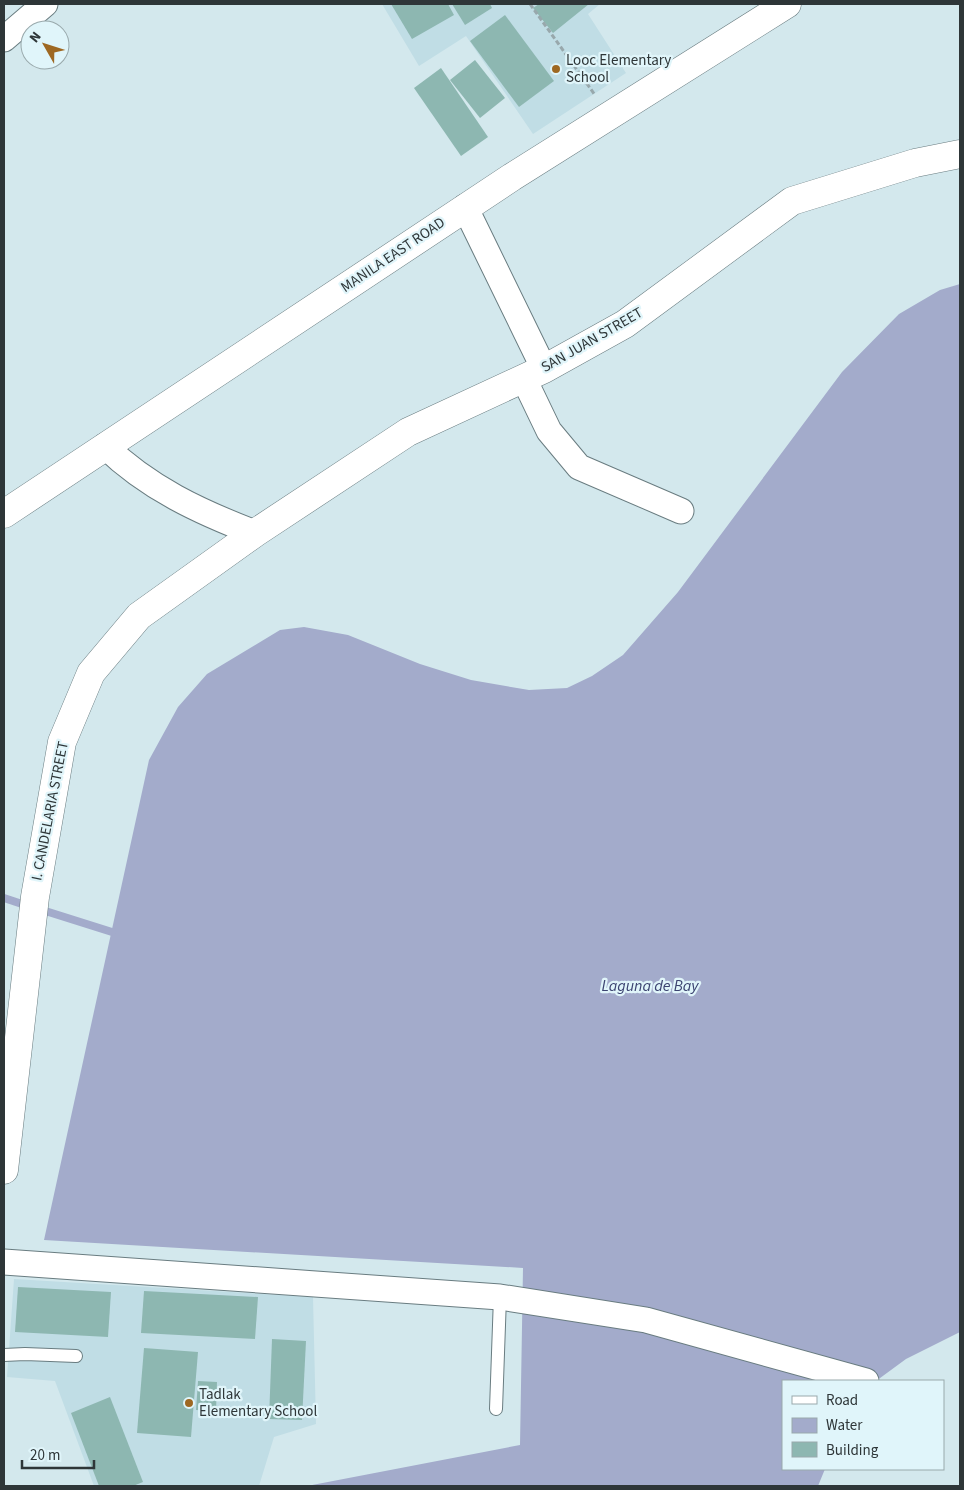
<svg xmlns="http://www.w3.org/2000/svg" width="964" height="1490" viewBox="0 0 964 1490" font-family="'Source Sans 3',sans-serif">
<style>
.built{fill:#c0dde5}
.water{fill:#a3abcb}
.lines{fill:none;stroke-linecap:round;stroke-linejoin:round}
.stream{stroke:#a3abcb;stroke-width:8}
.building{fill:#8db7b1}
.lane-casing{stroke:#697c80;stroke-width:14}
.street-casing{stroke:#697c80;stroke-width:27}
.secondary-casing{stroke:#697c80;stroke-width:29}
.path{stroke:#98a8ac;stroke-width:3;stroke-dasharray:5 2.5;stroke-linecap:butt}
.lane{stroke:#fff;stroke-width:12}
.street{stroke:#fff;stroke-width:25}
.secondary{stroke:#fff;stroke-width:28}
.poi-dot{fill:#9e6822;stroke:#e0f5fa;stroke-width:2}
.labels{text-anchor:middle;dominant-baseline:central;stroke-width:4.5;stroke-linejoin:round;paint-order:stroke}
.poi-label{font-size:15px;fill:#2e3638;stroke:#e0f5fa;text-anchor:start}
.street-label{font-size:15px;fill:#2e3638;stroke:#e0f5fa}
.water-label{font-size:16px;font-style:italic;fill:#3b4370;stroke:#e0f5fa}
</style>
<rect width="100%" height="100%" fill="#d3e8ed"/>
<g class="built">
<path d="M382,4H600L588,14L626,73L533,134L466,36L419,66Z"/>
<path d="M14,1279L313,1297L316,1424L274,1437L259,1486H94L55,1381L7,1377Z"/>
</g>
<path class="water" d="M960,284V1332L906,1359L876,1381H783V1469H825L818,1486H307L520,1445L523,1268L44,1240L149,760L178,707L207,674L280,630L304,627L348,635L420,664L471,680L529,690L567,688L592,676L623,655L678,592L842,372L899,314L940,290Z"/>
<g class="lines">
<g class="stream">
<path d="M4,898L28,906"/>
<path d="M39,909L112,932"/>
</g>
</g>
<g class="building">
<path d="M391,4H448L454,15L412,39Z"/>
<path d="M452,4H490L492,8L465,25Z"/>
<path d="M539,4H589L553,33L533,8Z"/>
<path d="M505,15L554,81L519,107L470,41Z"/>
<path d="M475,60L505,98L480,118L450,80Z"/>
<path d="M441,68L488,137L461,156L414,88Z"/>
<path d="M18,1287L111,1292L108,1337L15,1332Z"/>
<path d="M144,1291L258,1297L255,1339L141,1333Z"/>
<path d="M272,1339L306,1341L302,1420L269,1419Z"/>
<path d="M144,1348L198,1352L191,1437L137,1433Z"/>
<path d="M198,1381L217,1382L216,1411L196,1410Z"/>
<path d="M110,1397L143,1482L133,1486H99L71,1413Z"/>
</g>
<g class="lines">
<g class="lane-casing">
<g id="lane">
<path d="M4,1355L25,1354L76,1356"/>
<path d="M496,1409L500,1297"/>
</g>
</g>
<g class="street-casing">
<g id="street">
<path d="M4,39L45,4"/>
<path d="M465,207L544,369"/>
<path d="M524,379L549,431L579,467L681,511"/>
<path d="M105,446C148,488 200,512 255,533"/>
<path d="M4,1262L500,1297L646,1320L866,1381"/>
</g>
</g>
<g class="secondary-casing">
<g id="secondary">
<path d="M4,514L512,177L787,4"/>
<path d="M4,1170L35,897L62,742L91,673L139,616L255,533L408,432L544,369L625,324L792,201L915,163L960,154"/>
</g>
</g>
<path class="path" d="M530,4L595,95"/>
<use href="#lane" class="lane"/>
<use href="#street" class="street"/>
<use href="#secondary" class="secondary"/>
</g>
<g class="poi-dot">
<circle cx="556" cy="69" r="5"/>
<circle cx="189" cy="1403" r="5"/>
</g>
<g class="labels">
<g class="poi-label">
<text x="566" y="60">Looc Elementary<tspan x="566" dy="17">School</tspan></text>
<text x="199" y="1394">Tadlak<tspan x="199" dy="17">Elementary School</tspan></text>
</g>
<g class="street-label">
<text transform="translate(393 255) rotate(-34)">MANILA EAST ROAD</text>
<text transform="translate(592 340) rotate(-30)">SAN JUAN STREET</text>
<text transform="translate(50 811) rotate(-79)">I. CANDELARIA STREET</text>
</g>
<g class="water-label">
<text x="650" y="986">Laguna de Bay</text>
</g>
</g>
<rect width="964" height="1490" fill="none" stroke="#2e3638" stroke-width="10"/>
<rect x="782" y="1380" width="162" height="90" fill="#e0f5fa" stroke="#99a9ac"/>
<rect x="792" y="1396" width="25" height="8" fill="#ffffff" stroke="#99a9ac"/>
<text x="826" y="1405" font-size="15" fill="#2e3638">Road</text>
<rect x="792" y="1418" width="25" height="15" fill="#a3abcb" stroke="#99a9ac"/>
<text x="826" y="1430" font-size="15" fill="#2e3638">Water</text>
<rect x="792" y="1442" width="25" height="15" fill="#8db7b1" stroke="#99a9ac"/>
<text x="826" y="1455" font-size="15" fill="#2e3638">Building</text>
<g transform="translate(45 45) rotate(309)"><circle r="24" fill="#e0f5fa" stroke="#99a9ac"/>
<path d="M0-4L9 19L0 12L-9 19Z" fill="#9e6822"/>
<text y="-8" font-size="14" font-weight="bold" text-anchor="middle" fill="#2e3638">N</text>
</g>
<path d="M22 1460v8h72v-8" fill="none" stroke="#2e3638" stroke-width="2.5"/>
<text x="30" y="1460" font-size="15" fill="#2e3638" stroke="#e0f5fa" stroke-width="4" paint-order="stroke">20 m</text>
</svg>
